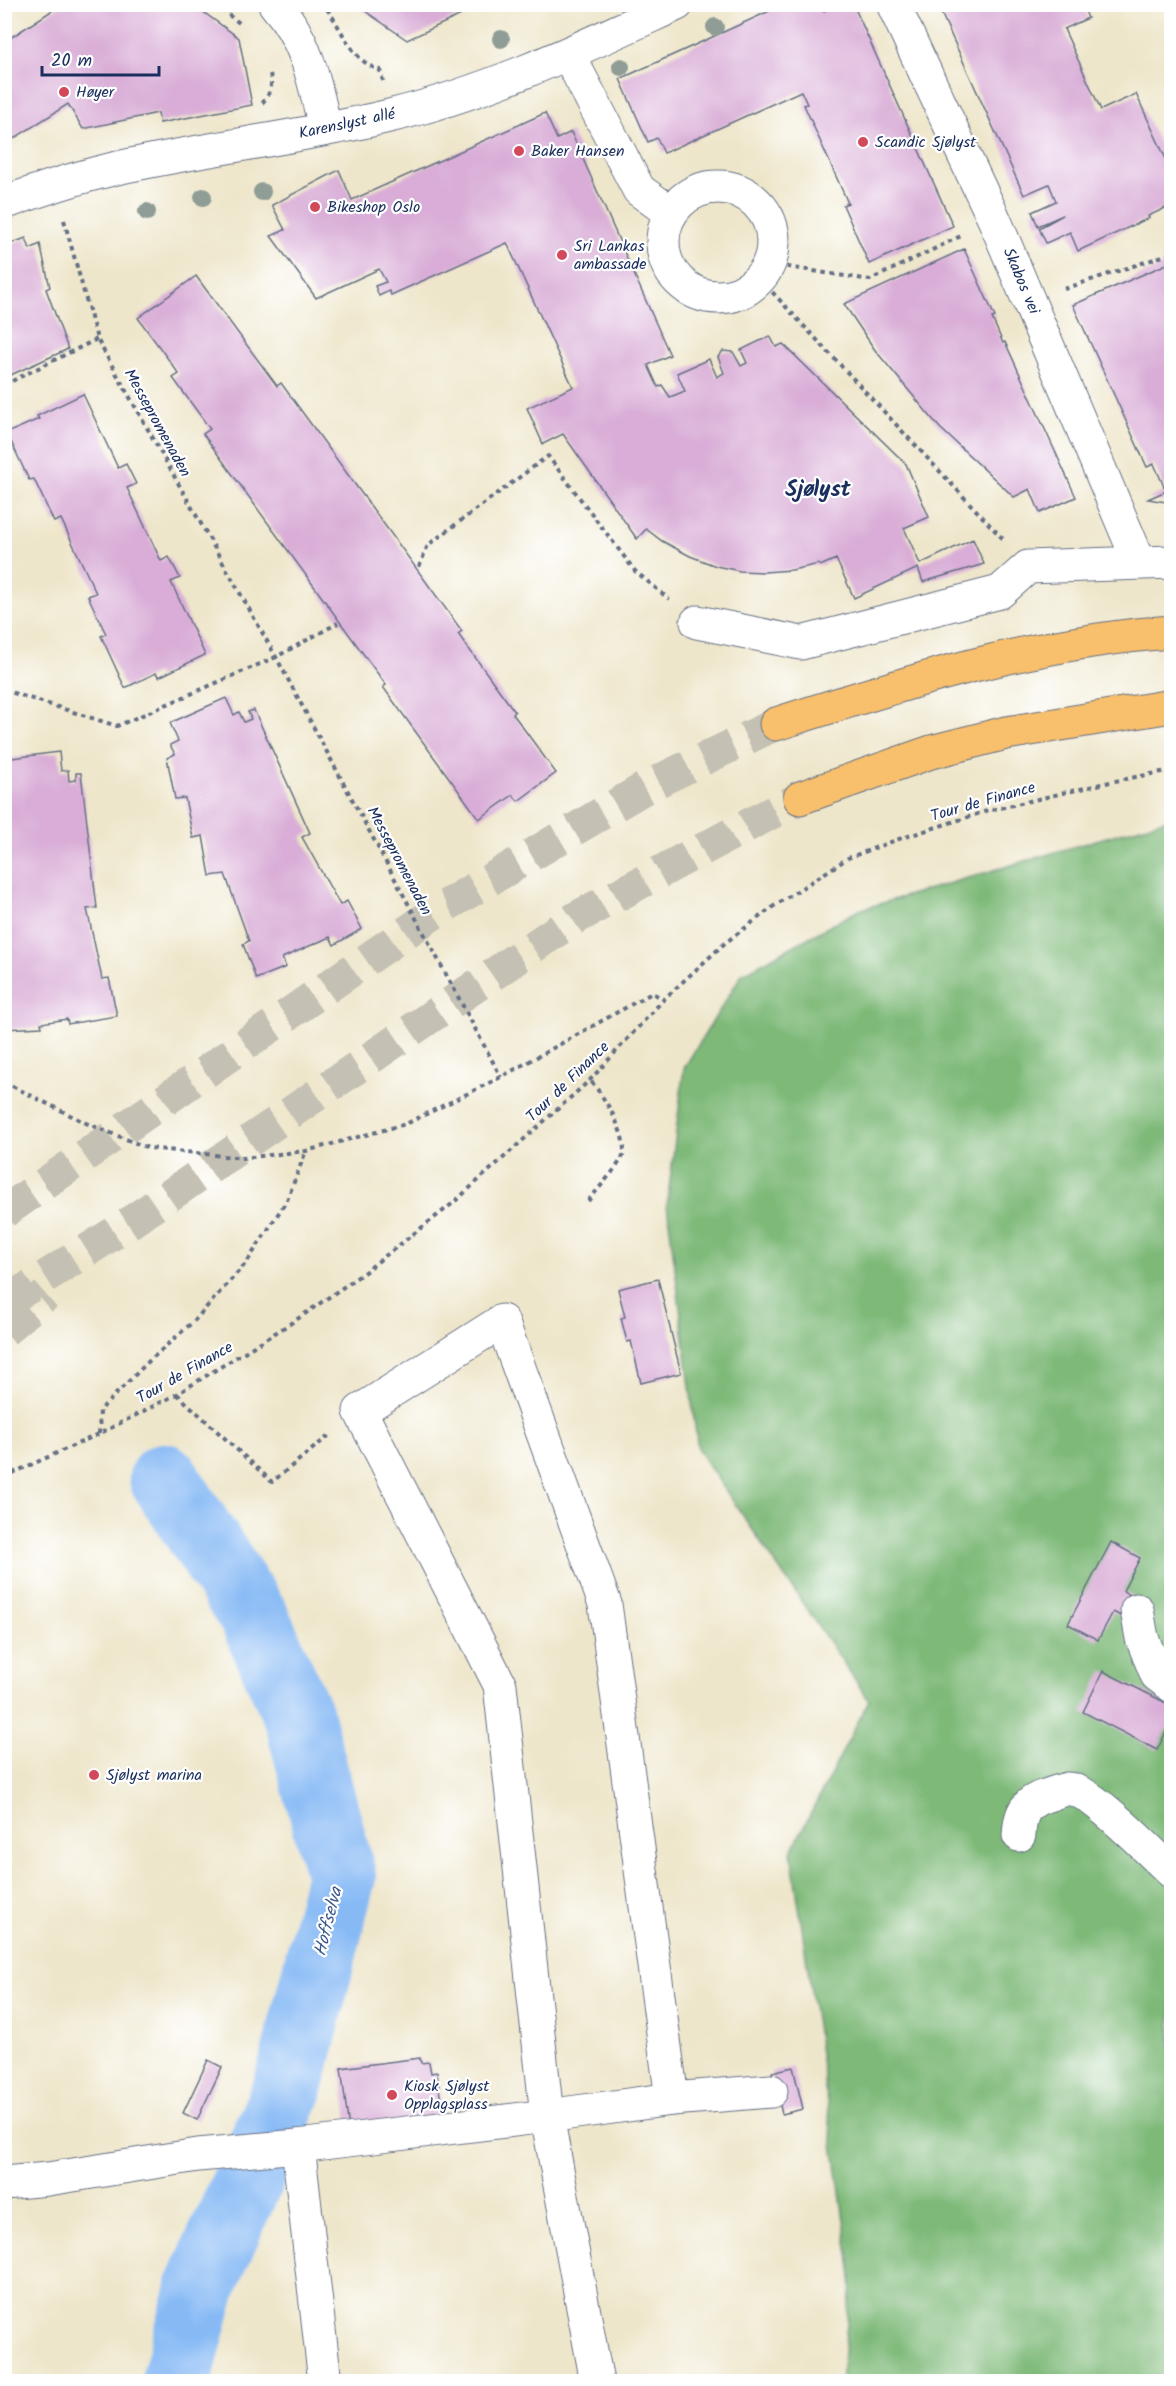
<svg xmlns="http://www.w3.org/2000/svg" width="1176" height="2386" viewBox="0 0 1176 2386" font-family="Kalam,sans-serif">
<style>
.forest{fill:#7eb978;stroke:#4c746b;stroke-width:1.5}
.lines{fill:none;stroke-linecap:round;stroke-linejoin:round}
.river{stroke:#87baf5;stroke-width:70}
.building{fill:#d9add7}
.highway-tunnel{stroke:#c4c1b4;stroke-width:33;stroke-dasharray:33 16;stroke-linecap:butt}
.minor-casing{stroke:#656f84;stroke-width:35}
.highway-casing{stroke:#656f84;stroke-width:35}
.path{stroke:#656f84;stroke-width:4;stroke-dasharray:4.5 4.5;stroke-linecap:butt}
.minor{stroke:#fff;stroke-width:33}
.highway{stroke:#f8bf6c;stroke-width:33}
.tree{fill:#8f9d96}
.poi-dot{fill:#d1495b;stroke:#fff;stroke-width:2}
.labels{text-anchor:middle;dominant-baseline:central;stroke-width:4.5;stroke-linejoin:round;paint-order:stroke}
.poi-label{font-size:16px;fill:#1b2f5e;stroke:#fff;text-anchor:start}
.street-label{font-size:16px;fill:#1b2f5e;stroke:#fff}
.water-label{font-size:18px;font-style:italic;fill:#3b598b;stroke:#fff}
.district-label{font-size:22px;font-weight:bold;fill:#1b2f5e;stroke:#fff}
</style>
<rect width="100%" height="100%" fill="#fff"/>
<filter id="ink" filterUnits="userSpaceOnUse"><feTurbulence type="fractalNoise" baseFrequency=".0167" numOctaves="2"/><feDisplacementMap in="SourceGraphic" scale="12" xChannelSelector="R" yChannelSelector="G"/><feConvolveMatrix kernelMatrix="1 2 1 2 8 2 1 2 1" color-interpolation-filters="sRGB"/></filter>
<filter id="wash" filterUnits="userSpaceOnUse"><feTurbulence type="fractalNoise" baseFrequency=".008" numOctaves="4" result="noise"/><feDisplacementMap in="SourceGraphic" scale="24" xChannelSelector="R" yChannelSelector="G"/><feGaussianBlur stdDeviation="1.35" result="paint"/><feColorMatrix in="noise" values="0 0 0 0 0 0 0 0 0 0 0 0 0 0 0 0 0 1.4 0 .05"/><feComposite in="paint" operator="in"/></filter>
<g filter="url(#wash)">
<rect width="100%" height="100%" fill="#eee6ca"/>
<path class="forest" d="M1171,818V2381H841L852,2276L791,1852L869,1700L698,1450L667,1205L684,1068L742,974L859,910Z"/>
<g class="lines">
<path class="river" d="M164,1478L254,1617L299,1718L341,1876L288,2088L203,2282L176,2382"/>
</g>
<g id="blocks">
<g class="building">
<path d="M62,4H192L239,38L252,105L160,123L158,113L83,129L68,104L4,145V42Z"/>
<path d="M355,4H485L407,40Z"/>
<path d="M785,4H821L824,11L837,4H853L953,226L869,264L843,205L848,203L804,105L807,104L801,91L664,153L657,138L648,142L620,79Z"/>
<path d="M937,4H1082L1088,18L1064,29L1101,110L1136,94L1172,172V205L1148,216L1149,218L1078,251L1070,232L1046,243L1039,228L1063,215L1038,226L1032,212L1056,201L1049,184L1024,195Z"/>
<path d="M545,113L557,139L571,132L670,355L648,365L658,387L662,385L670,397L685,391L677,373L709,359L717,377L724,373L718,357L723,351L733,352L741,366L747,363L741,350L770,336L776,347L783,344L906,464L929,517L904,528L920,564L973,539L984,564L923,582L918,568L854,598L836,559L820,566L819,564L792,570L764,572L740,571L716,566L690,556L662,541L646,529L637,539L563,434L543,444L527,408L573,387L507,243L391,295L389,291L379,296L375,286L386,282L379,269L316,298L271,236L285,230L272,205L339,170L352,200Z"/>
<path d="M26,238L30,249L40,244L50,287L46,289L68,349L4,378V246Z"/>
<path d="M964,249L995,317L992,318L1003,343L1005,342L1076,497L1040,513L1030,489L1014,497L940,428L875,350L844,304Z"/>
<path d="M1169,263L1172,268V503L1148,499L1166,491L1154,464L1147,467L1073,305Z"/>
<path d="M196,276L277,386L281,383L462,631L458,634L515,712L513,714L556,773L518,801L513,795L479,819L383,687L386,685L203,434L210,429L173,378L179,374L138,318Z"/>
<path d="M83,394L118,468L126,464L136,484L127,488L161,561L169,557L180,578L171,582L205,655L159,677L156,673L125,688L101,636L106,634L88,596L96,593L61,519L54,522L34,479L29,480L7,433L39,419L37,416Z"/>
<path d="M226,698L234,715L239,712L244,722L251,719L248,712L254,710L310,833L302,837L340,905L347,901L362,929L334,945L330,937L282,958L286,967L256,979L243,944L249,941L225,874L210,876L203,836L193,838L185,798L175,799L167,758L175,754L170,745L178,741L170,723Z"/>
<path d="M59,752L61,771L68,770L69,781L76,780V773H81L97,908L87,909L102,979L109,978L117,1016L68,1024L67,1019L41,1023L42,1027L4,1029V759Z"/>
<path d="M658,1279L681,1373L641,1383L631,1341L627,1342L621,1318L625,1317L618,1289Z"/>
<path d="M1111,1542L1140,1558L1123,1591L1132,1596L1121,1616L1113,1612L1098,1640L1068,1624Z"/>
<path d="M1103,1671L1172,1706V1720L1157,1750L1083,1712Z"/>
<path d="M420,2058L421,2063L429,2062L431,2073L437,2072L443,2118L349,2129L341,2068Z"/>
<path d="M208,2060L222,2067L197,2120L183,2113Z"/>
<path d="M793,2067L803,2109L782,2114L772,2072Z"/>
</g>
</g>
</g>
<g filter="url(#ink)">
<use href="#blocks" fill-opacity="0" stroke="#656f84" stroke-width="1.5"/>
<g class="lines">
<g class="highway-tunnel">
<path d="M4,1212L437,911L648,786L776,724"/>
<path d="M4,1303L119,1230L574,919L684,859L800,798"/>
<path d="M4,1331L46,1295"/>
</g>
<g class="minor-casing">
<g id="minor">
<path d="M275,4C307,40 315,83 325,129"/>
<path d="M893,4L995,221L1139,562"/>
<path d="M568,54L639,190L671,213"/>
<circle cx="718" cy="242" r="55"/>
<path d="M4,203C44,188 85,175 126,166C213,147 302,137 389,116C490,92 583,47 677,4"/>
<path d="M697,622L801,643L1000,592L1028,567L1172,562"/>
<path d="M1137,1610L1142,1638L1157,1675L1172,1686"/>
<path d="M1019,1835C1020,1815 1024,1803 1045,1796C1052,1794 1060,1790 1067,1789C1089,1787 1153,1855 1172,1872"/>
<path d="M298,2146L325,2382"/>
<path d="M4,2183L48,2179L198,2155L298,2146L547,2116L672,2099L771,2091"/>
<path d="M597,2382L547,2116L500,1685L360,1411L502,1321L605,1604L672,2099"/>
</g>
</g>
<g class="highway-casing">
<g id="highway">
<path d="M776,724C905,683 1035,641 1172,632"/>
<path d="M800,798L931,752L1006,733L1172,706"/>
</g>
</g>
<g class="path">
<path d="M214,4L242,25"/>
<path d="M327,9C343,30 352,62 380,70L383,81"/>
<path d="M262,103C270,95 273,85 270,74"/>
<path d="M64,220L97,339L276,657L501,1077"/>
<path d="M769,264L870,280L961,236"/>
<path d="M760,279L1003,539"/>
<path d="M1064,289L1172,253"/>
<path d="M4,385L97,339"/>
<path d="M419,567L428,545L548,456L635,571L669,599"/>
<path d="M4,690L117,726L276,657L338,623"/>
<path d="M4,1082L86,1123L148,1148L243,1158L306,1151L406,1124L501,1077L652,993L664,999"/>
<path d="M588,1201C596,1191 619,1166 623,1156C629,1136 603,1095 590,1080"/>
<path d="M177,1394L272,1482L331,1434"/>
<path d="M99,1434L100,1410L148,1362L194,1321L247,1262L287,1200L306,1151"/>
<path d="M4,1477L99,1434L177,1394L296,1320L362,1274L452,1204L590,1080L664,999L725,943L774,906L848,858L896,840L987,811L1110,782L1172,770"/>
</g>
<use href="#minor" class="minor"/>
<use href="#highway" class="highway"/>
</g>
<g class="tree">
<circle cx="715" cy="27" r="9"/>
<circle cx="501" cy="39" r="9"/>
<circle cx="621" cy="67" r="9"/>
<circle cx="262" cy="192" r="9"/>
<circle cx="203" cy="197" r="9"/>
<circle cx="147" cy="212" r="9"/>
</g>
</g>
<g class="poi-dot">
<circle cx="64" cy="92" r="6"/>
<circle cx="863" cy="142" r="6"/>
<circle cx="519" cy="151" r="6"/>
<circle cx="315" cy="207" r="6"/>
<circle cx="562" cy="255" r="6"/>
<circle cx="94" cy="1775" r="6"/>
<circle cx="392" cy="2095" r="6"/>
</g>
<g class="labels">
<g class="poi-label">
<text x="76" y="92">Høyer</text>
<text x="875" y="142">Scandic Sjølyst</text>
<text x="531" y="151">Baker Hansen</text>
<text x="327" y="207">Bikeshop Oslo</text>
<text x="574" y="246">Sri Lankas<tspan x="574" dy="18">ambassade</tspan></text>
<text x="106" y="1775">Sjølyst marina</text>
<text x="404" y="2086">Kiosk Sjølyst<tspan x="404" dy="18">Opplagsplass</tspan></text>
</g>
<g class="street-label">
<text transform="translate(347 124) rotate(-12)">Karenslyst allé</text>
<text transform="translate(1021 281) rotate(67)">Skabos vei</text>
<text transform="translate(157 423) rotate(61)">Messepromenaden</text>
<text transform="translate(983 802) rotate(-16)">Tour de Finance</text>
<text transform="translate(399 861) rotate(62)">Messepromenaden</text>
<text transform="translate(568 1082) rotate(-44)">Tour de Finance</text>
<text transform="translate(185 1373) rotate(-30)">Tour de Finance</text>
</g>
<g class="water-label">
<text transform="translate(329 1922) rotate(-76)">Hoffselva</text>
</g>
<g class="district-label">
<text x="818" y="490">Sjølyst</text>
</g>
</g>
<rect width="1176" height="2386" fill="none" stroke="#fff" stroke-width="24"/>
<path d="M42 66v9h117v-9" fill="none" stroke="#1b2f5e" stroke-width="3"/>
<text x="51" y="66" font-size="18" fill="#1b2f5e" stroke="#ffffff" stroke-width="4.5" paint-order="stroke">20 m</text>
</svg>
